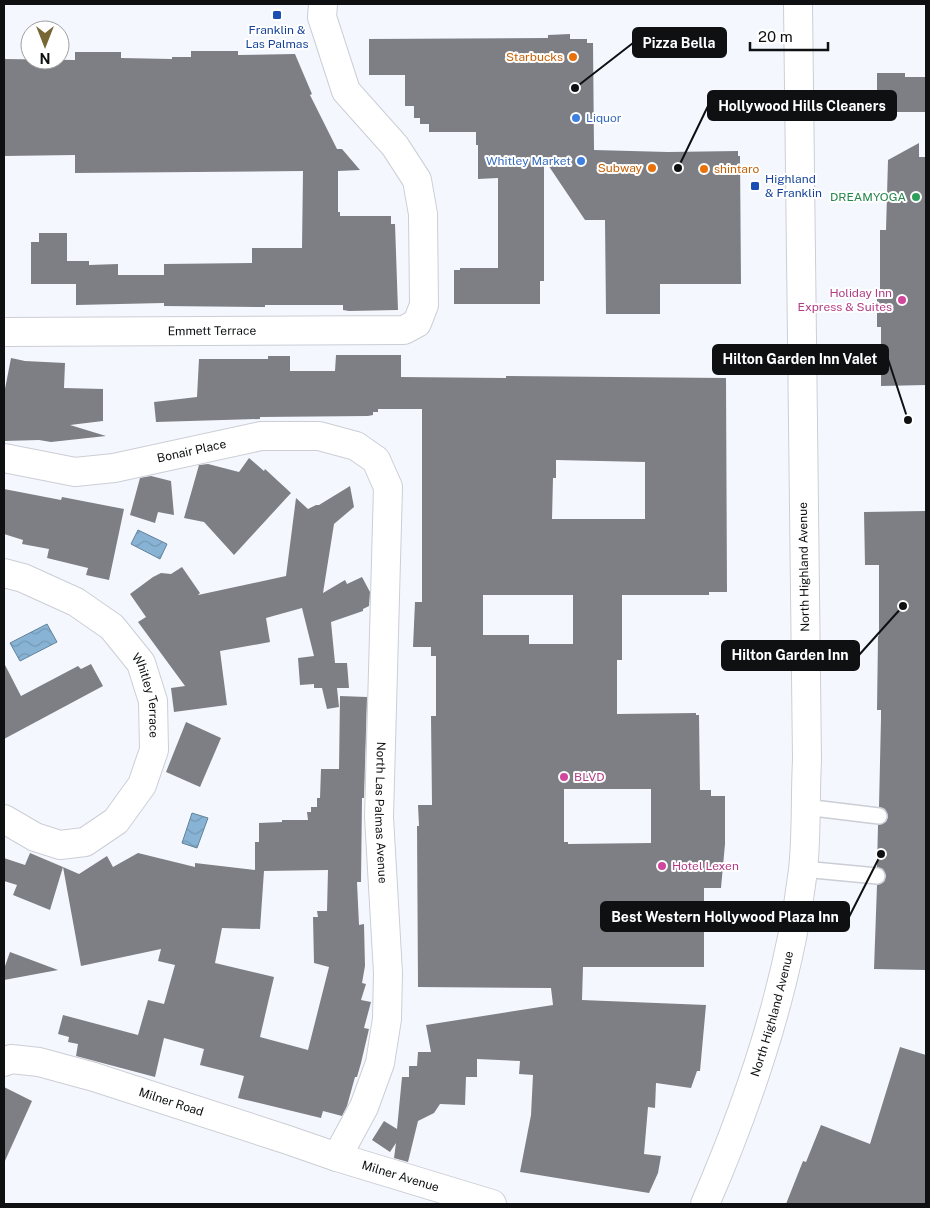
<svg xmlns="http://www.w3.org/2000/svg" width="930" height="1208" viewBox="0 0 930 1208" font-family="'Public Sans',sans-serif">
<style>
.water{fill:url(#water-waves);stroke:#63829a}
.building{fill:#7e7f85;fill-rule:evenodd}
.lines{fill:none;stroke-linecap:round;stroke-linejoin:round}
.service-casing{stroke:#cbced5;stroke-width:18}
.minor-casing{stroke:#cbced5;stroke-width:30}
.primary-casing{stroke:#cbced5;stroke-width:30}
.service{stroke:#fff;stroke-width:15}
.minor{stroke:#fff;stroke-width:28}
.primary{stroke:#fff;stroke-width:28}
.transit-dot{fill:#1a4fb4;stroke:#fff;stroke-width:2}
.food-dot{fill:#e8710a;stroke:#fff;stroke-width:2}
.shop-dot{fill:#3f7fe0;stroke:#fff;stroke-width:2}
.leisure-dot{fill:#2e9e5b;stroke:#fff;stroke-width:2}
.hotel-dot{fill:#d1479c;stroke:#fff;stroke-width:2}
.labels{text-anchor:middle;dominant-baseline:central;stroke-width:4;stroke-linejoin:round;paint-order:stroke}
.transit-label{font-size:12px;fill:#164399;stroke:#fff}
.food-label{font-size:12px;fill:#c56008;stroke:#fff;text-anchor:end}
.shop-label{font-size:12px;fill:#366cbe;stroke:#fff;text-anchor:start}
.leisure-label{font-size:12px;fill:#27864d;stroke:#fff;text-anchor:end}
.hotel-label{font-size:12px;fill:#b23c85;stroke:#fff;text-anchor:start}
.street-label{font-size:12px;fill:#0e1012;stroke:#fff}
.leader{fill:none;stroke:#0e1012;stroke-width:2}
.callout-dot{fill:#0e1012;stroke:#fff;stroke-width:2}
.callout{fill:#0e1012;stroke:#0e1012;stroke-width:2}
.callout-label{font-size:14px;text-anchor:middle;font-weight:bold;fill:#fff}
</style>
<defs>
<pattern id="water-waves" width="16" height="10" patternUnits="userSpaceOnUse" patternTransform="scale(1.25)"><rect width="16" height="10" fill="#88b3d4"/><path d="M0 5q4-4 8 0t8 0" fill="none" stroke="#7499b5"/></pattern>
</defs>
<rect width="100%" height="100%" fill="#f4f8fe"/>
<g class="water">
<path d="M138,530L167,544L160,559L131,544Z"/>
<path d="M47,624L57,642L20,661L10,643Z"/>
<path d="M192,813L208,818L197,848L182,843Z"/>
</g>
<g class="building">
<path d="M570,34V39H587V43H593L594,150L668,152L738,151V156H740L741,284H660V314H606L605,220H585L544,159V281H540V304H454V270H460V268H498V178L478,179V145H476V132H429V124H420V118H414V106H405V75H369V39L548,38V35Z"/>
<path d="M191,51H238V55L295,54L312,94L310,95L337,149H342L360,170L338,171V212H340V216H391V224H395L398,310L349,311L343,310V305H265V307L164,306V303L76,305V284H31V242H39V233H67V261H89V265L118,264V275H164V264L252,263V248H302L303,171L75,173V155L4,156V59L75,60V52H121V58L172,59V57H191Z"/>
<path d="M877,73H905V77H926V112H877Z"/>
<path d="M919,143V157H926V385L881,386V327H877V291H880V230H886L888,160Z"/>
<path d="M336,355H401V377L506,378V376L726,378L727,592H709V595H622V660H617V714L696,713V715H699L700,790H711V796H725V844L721,888H704V967H583L582,1000L706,1005L700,1071H697L691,1088L656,1083L655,1108L648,1107L644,1154L661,1156L658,1173L649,1193L520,1172L531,1115L533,1075L519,1074L520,1061L477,1059V1077H466L465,1105L440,1104L434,1113L418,1121L408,1162L394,1158L396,1143L390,1152L372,1140L384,1121L397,1129L402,1077H409V1066H417L418,1052H431L426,1025L553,1005L551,988L418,987L417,826H419L418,805H432L431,716H436V656H431V647H413L415,602H422V409H378V412H373V415L368,416L260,417V419L156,422L154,402L197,397L199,359H268V356H290V371H335ZM556,460L645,462V519H552L553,478H556ZM483,595H573V644H529V635H483ZM564,789H651V843L568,844V842H564Z"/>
<path d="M11,358L25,361L65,363L64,388L103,389V421L70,425L106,436L51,442L39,440L4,441V394Z"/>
<path d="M249,458L264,471L265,469L291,493L234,555L204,522L184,518L199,465L208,464L239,472Z"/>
<path d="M151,476L171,481L174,515L158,512L155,523L130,515L140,478Z"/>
<path d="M350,486L354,507L334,524L323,593L345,580L347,584L362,577L370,592L369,606L363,609V611L331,622L335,663H347L349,688H337L339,707L327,709L322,688H314V684L300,685L298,658L314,656L302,608L266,618L270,642L220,651L227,705L174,712L171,688L185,686L138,622L146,617L130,594L153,577L161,573L171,574L182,567L200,593L198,595L286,576L296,498L308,509L316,505H319Z"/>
<path d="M4,489L61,500L62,497L124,509L109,580L86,575L88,568L47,558L49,549L22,544L23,540L4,534Z"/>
<path d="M926,511V969L925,970L874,969L877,885L884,882L886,876L883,869L877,867L878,825L886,822L888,817L885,809L879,807L881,718V710H877L878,636H879V565H865L864,512Z"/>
<path d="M4,663L21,696L78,666L81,669L91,664L103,686L4,739Z"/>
<path d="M340,696L367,697L364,798H362L361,882H357L359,925L364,924L365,966L362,983L366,984L361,1000L371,1002L364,1028L369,1029L361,1063L357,1077H355L347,1106L342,1116L323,1111L321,1118L238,1098L244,1076L200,1065L204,1049L164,1038L155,1077L76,1056L78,1044L68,1042L69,1037L58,1034L63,1015L138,1035L148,1000L164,1004L175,965L158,961L161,949L81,966L63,867L79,874L107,856L113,867L138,853L195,867V863L255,870V842H259V823L282,822V820H308L307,812H311V807H317V798H320L321,769H339ZM328,870L327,911H317L318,917H313L314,963L329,967L308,1050L260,1037L274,977L215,963L222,928L260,929L264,871Z"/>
<path d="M186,722L221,738L200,787L166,772Z"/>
<path d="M30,853L63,867L50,910L13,895L17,885L4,881V858L25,865Z"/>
<path d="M10,952L58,970L4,980V969Z"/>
<path d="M900,1047L926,1055V1204H786L803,1161L806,1162L821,1125L870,1144Z"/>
<path d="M4,1087L32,1101L4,1163Z"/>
</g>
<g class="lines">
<g class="service-casing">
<g id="service">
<path d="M805,807L879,816"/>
<path d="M803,869L877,876"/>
</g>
</g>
<g class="minor-casing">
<g id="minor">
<path id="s1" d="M4,332L404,330L417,323L424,305L423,214L417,180L395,146L346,91L322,17L323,4"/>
<path id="s2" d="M4,458L75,472L114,468L261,436H319L356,446L376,460L388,487L379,817L388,973L387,1019L380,1063L364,1107L337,1157"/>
<path id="s3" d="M4,573L23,578L76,602L112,627L141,663L153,701L154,750L142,785L116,821L85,842L60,845L35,837L4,819"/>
<path id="s4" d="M4,1062L11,1059L39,1062L94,1077L285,1139L337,1157L492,1204"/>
</g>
</g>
<g class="primary-casing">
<g id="primary">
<path id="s5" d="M705,1204C751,1098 789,985 803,870C807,833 805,796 807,760L798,4"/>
</g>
</g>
<use href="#service" class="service"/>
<use href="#minor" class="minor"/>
<use href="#primary" class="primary"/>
</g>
<g class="transit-dot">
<rect x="272" y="10" width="10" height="10" rx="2.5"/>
<rect x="750" y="181" width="10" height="10" rx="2.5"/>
</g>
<g class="food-dot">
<circle cx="573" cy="57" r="5"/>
<circle cx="652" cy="168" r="5"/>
<circle cx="704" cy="169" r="5"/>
</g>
<g class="shop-dot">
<circle cx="576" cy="118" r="5"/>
<circle cx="581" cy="161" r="5"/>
</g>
<circle class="leisure-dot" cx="916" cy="197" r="5"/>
<g class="hotel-dot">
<circle cx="902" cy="300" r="5"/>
<circle cx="564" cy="777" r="5"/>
<circle cx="662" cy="866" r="5"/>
</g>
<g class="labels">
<g class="transit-label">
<text x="277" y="30">Franklin &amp;<tspan x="277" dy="14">Las Palmas</tspan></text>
<text x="765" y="179" text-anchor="start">Highland<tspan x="765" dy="14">&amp; Franklin</tspan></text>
</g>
<g class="food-label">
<text x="563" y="57">Starbucks</text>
<text x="642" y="168">Subway</text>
<text x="714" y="169" text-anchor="start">shintaro</text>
</g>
<g class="shop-label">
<text x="586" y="118">Liquor</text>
<text x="571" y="161" text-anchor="end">Whitley Market</text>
</g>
<g class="leisure-label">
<text x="906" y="197">DREAMYOGA</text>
</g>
<g class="hotel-label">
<text x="892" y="293" text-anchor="end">Holiday Inn<tspan x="892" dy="14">Express &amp; Suites</tspan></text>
<text x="574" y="777">BLVD</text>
<text x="672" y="866">Hotel Lexen</text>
</g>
<g class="street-label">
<text stroke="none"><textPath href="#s1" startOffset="208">Emmett Terrace</textPath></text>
<text stroke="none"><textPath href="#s2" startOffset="191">Bonair Place</textPath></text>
<text transform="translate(804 567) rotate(-91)">North Highland Avenue</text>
<text stroke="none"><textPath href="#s3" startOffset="201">Whitley Terrace</textPath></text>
<text stroke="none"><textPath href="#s2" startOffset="738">North Las Palmas Avenue</textPath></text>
<text stroke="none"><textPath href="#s5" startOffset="202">North Highland Avenue</textPath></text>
<text stroke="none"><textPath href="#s4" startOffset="174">Milner Road</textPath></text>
<text stroke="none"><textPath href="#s4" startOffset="415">Milner Avenue</textPath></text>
</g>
</g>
<path class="leader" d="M575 88L633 43M678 168L708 106M908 420L888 359M903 606L859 655M881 854L849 917"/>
<g class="callout-dot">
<circle cx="575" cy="88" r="5"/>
<circle cx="678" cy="168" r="5"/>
<circle cx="908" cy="420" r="5"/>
<circle cx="903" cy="606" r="5"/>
<circle cx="881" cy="854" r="5"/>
</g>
<g class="callout">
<rect x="633" y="28" width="93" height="29" rx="5"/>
<rect x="708" y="91" width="188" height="29" rx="5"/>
<rect x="713" y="345" width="175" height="29" rx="5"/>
<rect x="722" y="641" width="137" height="29" rx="5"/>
<rect x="601" y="902" width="248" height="29" rx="5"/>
</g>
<g class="callout-label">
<text x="679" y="48">Pizza Bella</text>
<text x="802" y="111">Hollywood Hills Cleaners</text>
<text x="800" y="364">Hilton Garden Inn Valet</text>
<text x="790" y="660">Hilton Garden Inn</text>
<text x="725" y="922">Best Western Hollywood Plaza Inn</text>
</g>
<rect width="930" height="1208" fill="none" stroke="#0e1012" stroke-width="10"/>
<g transform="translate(45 45) rotate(180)"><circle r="24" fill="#ffffff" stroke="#9f9fa0"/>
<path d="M0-4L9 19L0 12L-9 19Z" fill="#776734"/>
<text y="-8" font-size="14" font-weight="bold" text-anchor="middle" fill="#0e1012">N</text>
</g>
<path d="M750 42v8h78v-8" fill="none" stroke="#0e1012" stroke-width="2.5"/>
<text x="758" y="42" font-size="15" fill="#0e1012" stroke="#ffffff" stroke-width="4" paint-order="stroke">20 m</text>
</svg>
